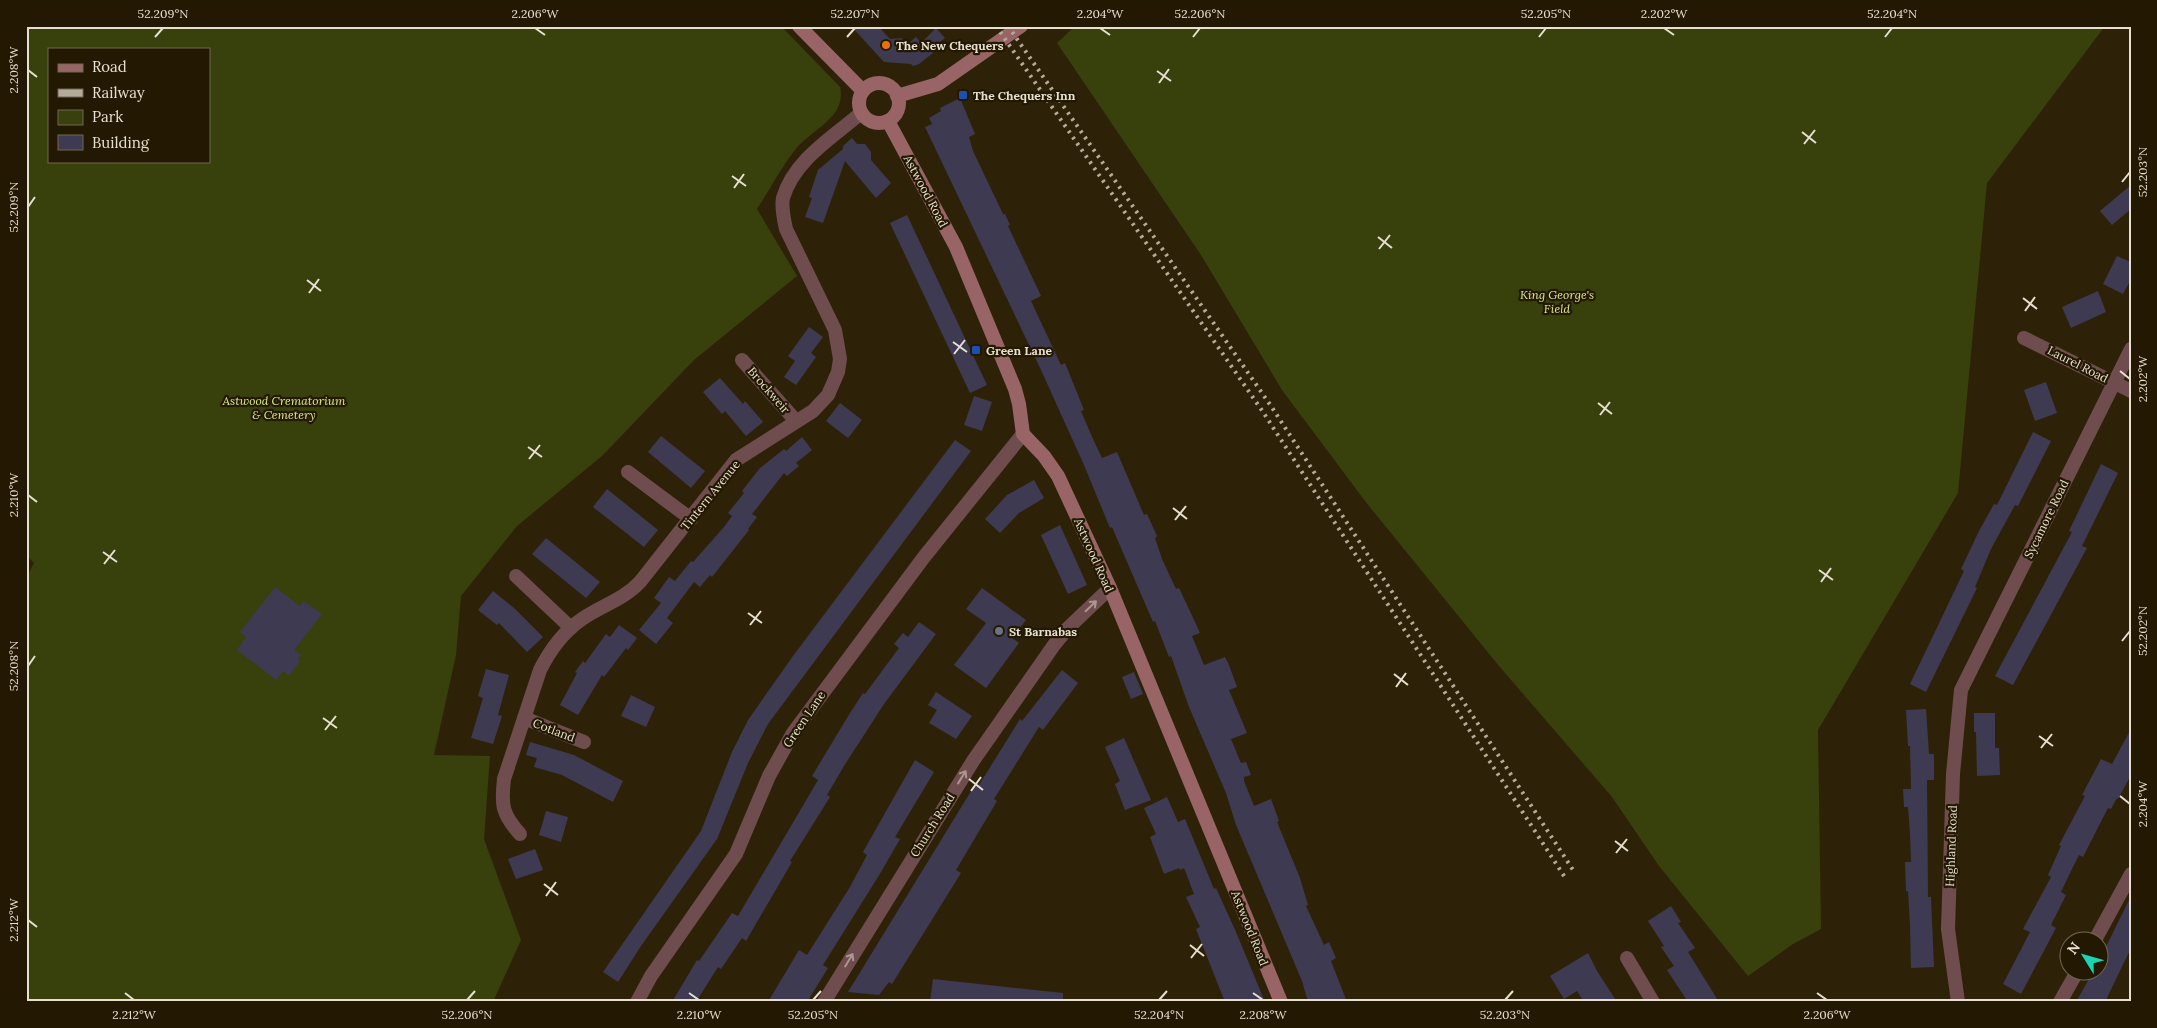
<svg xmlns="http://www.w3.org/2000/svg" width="2157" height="1028" viewBox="0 0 2157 1028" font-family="Lora,serif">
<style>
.green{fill:#38400c;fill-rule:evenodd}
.building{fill:#3e3a52}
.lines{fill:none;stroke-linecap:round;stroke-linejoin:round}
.minor{stroke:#6f4d4e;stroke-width:14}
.secondary{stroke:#996465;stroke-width:14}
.rail{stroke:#b4ac9a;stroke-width:4;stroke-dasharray:2.5 5;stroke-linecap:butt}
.oneway{stroke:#ab9690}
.ticks{fill:none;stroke:#e7e0d1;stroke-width:2}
.food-dot{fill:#e8710a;stroke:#231801;stroke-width:2}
.transit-dot{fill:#1a4fb4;stroke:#231801;stroke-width:2}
.worship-dot{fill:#6b7280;stroke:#231801;stroke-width:2}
.labels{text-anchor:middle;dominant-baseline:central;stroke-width:4.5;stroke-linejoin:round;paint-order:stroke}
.poi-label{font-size:12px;font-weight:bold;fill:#e7e0d1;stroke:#231801;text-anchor:start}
.street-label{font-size:12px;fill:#e7e0d1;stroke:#231801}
.park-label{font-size:12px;font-style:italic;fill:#d9ed84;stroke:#231801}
.neatline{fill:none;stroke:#e7e0d1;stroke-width:2}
.ticks-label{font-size:12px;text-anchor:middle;fill:#e7e0d1}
</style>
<rect width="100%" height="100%" fill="#2d2208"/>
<g class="green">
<path d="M26,26H781L840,87C847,118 811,129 795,150C781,168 770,189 757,209L797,276L694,360L602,456L517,526L461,596L456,655L434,755L490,756L484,839L521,940L493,1002H26V579L34,563L26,555ZM49,49H209V161H49Z"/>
<path d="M1075,26H2105L1987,183L1958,493L1818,730L1821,929L1793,944L1748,976L1659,866L1612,797L1499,666L1365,501L1282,390L1201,255L1057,43Z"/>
</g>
<g class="building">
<path d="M851,26H878L890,39L902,38L904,47L916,37L921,43L936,28L945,38L930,50L933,53L919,64L913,66L911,64L884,62Z"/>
<path d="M960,98L975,134L969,137L973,151L1003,214H1005L1010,225L1008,226L1041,296L1031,301L1061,365L1065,363L1084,410L1081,411L1093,439L1102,458L1117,452L1144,515L1147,514L1157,536L1155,538L1162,559L1176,589L1179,588L1195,622L1200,633L1192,636L1204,665L1225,657L1229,665L1237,687L1229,690L1247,733L1231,739L1241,763L1246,762L1251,775L1244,777V781L1254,806L1271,799L1279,821L1277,822L1300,878L1308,905L1306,906L1324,945L1329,942L1336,958L1331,961L1347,1002H1308L1302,981L1236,825L1226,793L1189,707L1171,656L1169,657L1155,621L1153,622L1112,527L1110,528L1084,465L1041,370L925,127L932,124L929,118L941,111L940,108Z"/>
<path d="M852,138L857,144H865L871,152V160L891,183L876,198L845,161L823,223L805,217L812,198L809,197L818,170L843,149V146Z"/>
<path d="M2131,185V209L2112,225L2100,211Z"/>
<path d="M907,215L987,385L970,393L890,223Z"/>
<path d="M2117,256L2131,262V279L2123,294L2103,284Z"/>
<path d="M2098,291L2106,312L2071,328L2062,307Z"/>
<path d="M809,327L823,337L811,353L816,357L796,385L784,377L795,361L788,356Z"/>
<path d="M720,378L743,404L745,401L763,422L746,436L725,411L722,414L703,392Z"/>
<path d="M2046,382L2057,413L2035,421L2024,390Z"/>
<path d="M974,396L992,402L982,431L964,425Z"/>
<path d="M840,403L862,420L848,438L826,421Z"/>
<path d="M2033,432L2051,441L2018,506L2015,505L1991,549L1975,587L1977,588L1926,692L1910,684L1964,571L1961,569L1979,531L1994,504L1997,505Z"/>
<path d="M661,436L705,471L691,488L648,452Z"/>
<path d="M802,437L812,450L796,463L799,466L787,476L784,473L752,514L757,517L748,529L749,530L712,577L710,575L700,587L694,582L667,618L673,623L656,644L639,630L661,603L654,598L669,577L675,581L691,561L693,562L724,527L732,516L728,513L744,493L742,491L760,468L784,449L786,451Z"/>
<path d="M955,440L971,451L768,724L748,763L717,839L641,946L618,982L603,972L701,831L732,752L748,720L793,656Z"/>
<path d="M2101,464L2118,473L2082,546L2087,548L2013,685L1995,676L2072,532L2069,531Z"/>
<path d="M1034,480L1044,498L1019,513L1000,533L985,519L1007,495Z"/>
<path d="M607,489L658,530L644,547L593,507Z"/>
<path d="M1060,525L1087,585L1068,594L1041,535Z"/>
<path d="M546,538L600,582L586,598L532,554Z"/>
<path d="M275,587L300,606L304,601L322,614L294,650L301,655L298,659L300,661L289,676L283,671L276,680L237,650L246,637L240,632Z"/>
<path d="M982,588L1026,620L1012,638L1019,643L986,688L954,665L986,623L966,609Z"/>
<path d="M493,591L514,608L543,637L527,652L499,623L497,625L478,610Z"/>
<path d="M919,622L936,634L884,704L844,766L827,795L830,797L790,861L792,862L746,941L742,938L721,969L718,967L696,1002H672L697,960L699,961L732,913L738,916L818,780L812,776L850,713L863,693L865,694L899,648L894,644L903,633L908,637Z"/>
<path d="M619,625L637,638L628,650L626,648L604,677L602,675L578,715L560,705L577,673L575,672L583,661L585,663L606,634L610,637Z"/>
<path d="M486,669L509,675L498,715L502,716L493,744L471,738L483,698L478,696Z"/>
<path d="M1062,670L1078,683L1043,730L1039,727L994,799L997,801L956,870L961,873L892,984L889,982L879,995L848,992L976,783L979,785L1020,719L1022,721Z"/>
<path d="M1134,672L1143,694L1131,699L1122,677Z"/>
<path d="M936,692L972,716L956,739L929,723L937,710L928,705Z"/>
<path d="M631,695L655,707L646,727L621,716Z"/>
<path d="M1926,709L1929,754H1934V780H1927L1928,897H1931L1934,967L1911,968L1910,926L1908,891H1906L1905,862H1911L1910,834L1908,807H1904L1903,789H1911L1910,746H1908L1906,710Z"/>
<path d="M1974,713H1995V748H1999L2000,775L1977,776L1976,732H1974Z"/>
<path d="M2131,729V775L2118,799L2117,798L2111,809L2108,808L2083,857L2079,855L2071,871L2061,892L2066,895L2051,925L2056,928L2021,994L2003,984L2030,932L2023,929L2051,877L2048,875L2061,846L2059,845L2085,796L2082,795L2101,759L2112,764Z"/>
<path d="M1124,738L1151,800L1125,810L1115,784L1120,781L1105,747Z"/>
<path d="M530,742L574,755L623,781L613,802L562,775L534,767L537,758L526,755Z"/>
<path d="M915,760L934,772L895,837L900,839L881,872L823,965L828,968L807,1002H768L799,950L807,955L850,887L867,855L863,852Z"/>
<path d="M1167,797L1178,822L1185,819L1214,889L1216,888L1236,932L1265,1002H1225L1196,929L1200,927L1186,897L1194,894L1184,868L1180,870L1179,868L1164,874L1150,837L1156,834L1144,808Z"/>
<path d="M546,811L568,817L561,842L539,835Z"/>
<path d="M535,849L543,870L516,879L508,859Z"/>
<path d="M2131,896V948L2105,1002H2076L2094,970H2100V959Z"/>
<path d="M1671,906L1681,922L1678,923L1695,948L1688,952L1719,1002H1688L1667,970L1674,966L1661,947L1664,946L1648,921Z"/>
<path d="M1588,953L1597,971L1617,1002H1584L1577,991L1564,999L1550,976Z"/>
<path d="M933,979L1063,993V1002L930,1001Z"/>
</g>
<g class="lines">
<g class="minor">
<path d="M2024,338L2131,391"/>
<path d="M742,360L796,421"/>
<path d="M628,472L691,519"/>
<path d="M516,576L571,628"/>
<path d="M524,718L584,742"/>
<path d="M520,834C502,814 501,805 504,779L540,670C550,650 563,632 582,619C601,606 624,599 640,582L736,460L813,411L828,395L838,372L840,359L835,330L786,229C784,219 781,208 783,198C794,160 833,137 861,113"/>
<path d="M2095,940L2131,874"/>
<path d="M1627,958L1653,1002"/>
<path d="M637,1002L651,976L736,854L769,776L793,733L924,557L1023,434"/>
<path d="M824,1002L973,761L1054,645L1067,629L1110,588"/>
<path d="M1958,1002L1948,929L1953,774L1961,690L2131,349"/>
<path d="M2060,1002L2078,970"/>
</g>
<g class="secondary">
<path d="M799,26L863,91"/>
<circle cx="879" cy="103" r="20"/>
<path d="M897,96L938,84L1021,26"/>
<path d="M888,121L956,247L1015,389L1019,404L1023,434L1044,456L1058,476L1110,588L1281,1002"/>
</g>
<g class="rail">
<path d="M996,26L1263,412L1566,879"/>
<path d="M1008,26L1271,406L1575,873"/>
</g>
</g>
<defs><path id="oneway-shaft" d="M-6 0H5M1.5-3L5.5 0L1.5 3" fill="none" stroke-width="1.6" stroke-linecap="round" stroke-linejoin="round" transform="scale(1.25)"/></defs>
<g class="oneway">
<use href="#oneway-shaft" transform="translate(1091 606) rotate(-44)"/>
<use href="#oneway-shaft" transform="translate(962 777) rotate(-58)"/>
<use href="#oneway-shaft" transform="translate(849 960) rotate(-59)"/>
</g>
<path class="ticks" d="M535,28L545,35M1100,28L1110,35M1664,28L1674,35M155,37L163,28M847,37L855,28M1193,37L1200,28M1539,37L1546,28M1885,37L1892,28M28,70L37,77M1157,71L1171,81M1159,83L1169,69M1802,132L1816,143M1804,144L1815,130M732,176L746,186M2122,182L2130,172M734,188L744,174M28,207L35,197M1378,237L1392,248M1379,249L1390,235M307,280L321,291M309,293L319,279M2023,298L2037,309M2025,311L2035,297M953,342L967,352M954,354L965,340M2120,371L2130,379M1598,403L1612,414M1600,415L1610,402M528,447L542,457M529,459L540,445M28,495L37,502M1173,508L1187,519M1175,520L1186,506M103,552L117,562M104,564L115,550M1819,570L1833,580M1821,582L1831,568M748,613L762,623M750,625L761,611M2122,641L2130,631M28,666L35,656M1394,674L1408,685M1396,687L1406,673M323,718L337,728M325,730L336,716M2039,736L2053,746M2041,748L2052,734M969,779L983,790M971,791L981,777M2120,796L2130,804M1615,841L1628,851M1616,853L1627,839M544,884L558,895M546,896L556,882M28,920L37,927M1190,945L1204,956M1191,958L1202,944M125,993L134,1000M689,993L699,1000M1253,993L1263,1000M1817,993L1827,1000M467,1000L475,991M813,1000L821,991M1159,1000L1167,991M1505,1000L1513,991"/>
<circle class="food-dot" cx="886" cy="45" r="5"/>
<g class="transit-dot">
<rect x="958" y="90" width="10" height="10" rx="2.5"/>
<rect x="971" y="345" width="10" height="10" rx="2.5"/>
</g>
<circle class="worship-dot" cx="999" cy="631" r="5"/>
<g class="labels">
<g class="poi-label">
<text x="896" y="45">The New Chequers</text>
<text x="973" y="95">The Chequers Inn</text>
<text x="986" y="350">Green Lane</text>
<text x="1009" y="631">St Barnabas</text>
</g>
<g class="street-label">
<text transform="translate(926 191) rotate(62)">Astwood Road</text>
<text transform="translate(2078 364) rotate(27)">Laurel Road</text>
<text transform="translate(769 390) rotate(49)">Brockweir</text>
<text transform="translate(710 495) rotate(-51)">Tintern Avenue</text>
<text transform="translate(2046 519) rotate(-64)">Sycamore Road</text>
<text transform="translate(1094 555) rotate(66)">Astwood Road</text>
<text transform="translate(804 719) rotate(-56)">Green Lane</text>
<text transform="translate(554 730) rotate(21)">Cotland</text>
<text transform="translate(932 825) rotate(-58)">Church Road</text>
<text transform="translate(1951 846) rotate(-88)">Highland Road</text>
<text transform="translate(1250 928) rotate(68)">Astwood Road</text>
</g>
<g class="park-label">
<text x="1557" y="294">King George's<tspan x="1557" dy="14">Field</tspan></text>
<text x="284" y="400">Astwood Crematorium<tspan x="284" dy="14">&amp; Cemetery</tspan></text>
</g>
</g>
<rect width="2157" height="1028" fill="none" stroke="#231801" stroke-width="55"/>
<rect x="48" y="48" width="162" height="115" fill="#231801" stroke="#716854"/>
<rect x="58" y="64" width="25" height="8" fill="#996465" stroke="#716854"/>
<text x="92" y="72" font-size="15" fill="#e7e0d1">Road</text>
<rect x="58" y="89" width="25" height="8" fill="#b4ac9a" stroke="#716854"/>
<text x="92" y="98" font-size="15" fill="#e7e0d1">Railway</text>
<rect x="58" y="110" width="25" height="15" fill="#38400c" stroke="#716854"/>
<text x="92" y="122" font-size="15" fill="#e7e0d1">Park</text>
<rect x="58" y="135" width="25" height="15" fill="#3e3a52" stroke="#716854"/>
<text x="92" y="148" font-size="15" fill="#e7e0d1">Building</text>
<g transform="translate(2084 956) rotate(307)"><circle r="24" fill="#231801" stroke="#716854"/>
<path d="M0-4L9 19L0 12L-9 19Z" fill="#19d5b2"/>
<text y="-8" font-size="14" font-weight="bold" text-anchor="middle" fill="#e7e0d1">N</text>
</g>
<rect x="28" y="28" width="2102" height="972" class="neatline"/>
<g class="ticks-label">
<text x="163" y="18">52.209°N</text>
<text x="535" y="18">2.206°W</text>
<text x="855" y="18">52.207°N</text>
<text x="1100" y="18">2.204°W</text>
<text x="1200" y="18">52.206°N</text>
<text x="1546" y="18">52.205°N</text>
<text x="1664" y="18">2.202°W</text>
<text x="1892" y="18">52.204°N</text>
<text transform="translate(14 70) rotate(-90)" y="4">2.208°W</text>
<text transform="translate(2143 172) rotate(-90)" y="4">52.203°N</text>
<text transform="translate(14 207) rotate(-90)" y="4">52.209°N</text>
<text transform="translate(2143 379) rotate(-90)" y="4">2.202°W</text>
<text transform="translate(14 495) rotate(-90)" y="4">2.210°W</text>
<text transform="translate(2143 631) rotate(-90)" y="4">52.202°N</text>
<text transform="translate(14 666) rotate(-90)" y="4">52.208°N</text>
<text transform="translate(2143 804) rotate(-90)" y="4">2.204°W</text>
<text transform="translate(14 920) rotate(-90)" y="4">2.212°W</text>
<text x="134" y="1019">2.212°W</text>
<text x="467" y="1019">52.206°N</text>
<text x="699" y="1019">2.210°W</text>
<text x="813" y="1019">52.205°N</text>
<text x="1159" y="1019">52.204°N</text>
<text x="1263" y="1019">2.208°W</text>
<text x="1505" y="1019">52.203°N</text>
<text x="1827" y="1019">2.206°W</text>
</g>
</svg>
